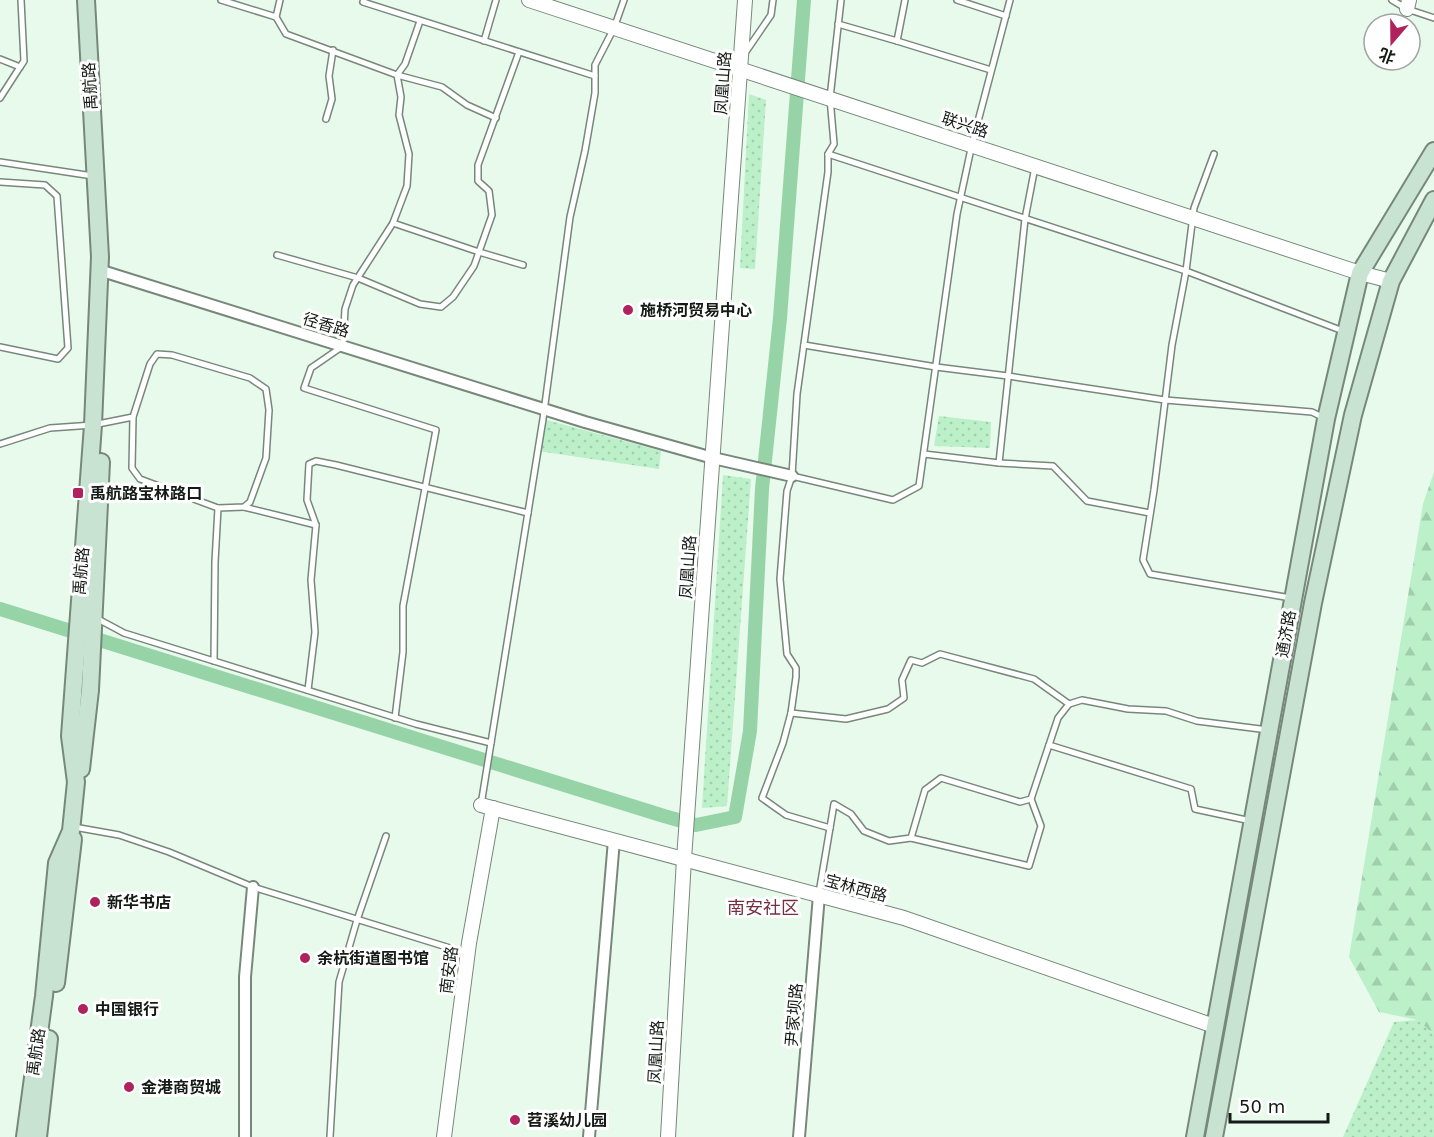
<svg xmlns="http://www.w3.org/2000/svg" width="1434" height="1137" viewBox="0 0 1434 1137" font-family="'DejaVu Sans','Noto Sans SC',sans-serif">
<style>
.forest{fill:url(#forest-firs)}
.park{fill:url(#park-dots)}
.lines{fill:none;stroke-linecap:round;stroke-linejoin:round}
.canal{stroke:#96d3a7;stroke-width:14}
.service-casing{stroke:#77887b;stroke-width:8}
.minor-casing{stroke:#77887b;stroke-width:14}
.tertiary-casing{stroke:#77887b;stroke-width:16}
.secondary-casing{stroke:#77887b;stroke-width:20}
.service{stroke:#fff;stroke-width:5}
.minor{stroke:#fff;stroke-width:10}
.tertiary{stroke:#fff;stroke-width:14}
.secondary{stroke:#c9e3d2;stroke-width:16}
.poi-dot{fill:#b0225b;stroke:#fff;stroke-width:2}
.labels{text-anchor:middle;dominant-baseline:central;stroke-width:6;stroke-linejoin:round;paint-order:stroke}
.street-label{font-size:16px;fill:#141b16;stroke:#fff}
.poi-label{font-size:16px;font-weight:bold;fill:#141b16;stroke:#fff;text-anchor:start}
.neighbourhood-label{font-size:18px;fill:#742f44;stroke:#fff}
</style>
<defs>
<pattern id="forest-firs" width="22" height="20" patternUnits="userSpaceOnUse" patternTransform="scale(1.5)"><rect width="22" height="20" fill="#bbf0c9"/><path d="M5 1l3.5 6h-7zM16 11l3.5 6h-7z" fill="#a0cdac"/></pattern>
<pattern id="park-dots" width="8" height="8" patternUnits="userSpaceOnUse" patternTransform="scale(1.5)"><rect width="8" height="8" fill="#bbf0c9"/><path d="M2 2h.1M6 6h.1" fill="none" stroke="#a0cdac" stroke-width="1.8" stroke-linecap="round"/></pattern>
</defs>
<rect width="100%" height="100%" fill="#e7faec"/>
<path class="forest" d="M1434,472V1035L1418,1020L1379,1012L1349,957L1423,504Z"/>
<g class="park">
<path d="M749,94L766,100L755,269L740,268Z"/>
<path d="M939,416L991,422L990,448L934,446Z"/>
<path d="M543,419L661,451L659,469L538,451Z"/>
<path d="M723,475L751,479L727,806L702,808Z"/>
<path d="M1418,1020L1434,1035V1137H1343L1394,1022Z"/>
</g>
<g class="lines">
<path class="canal" d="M0,609L664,816L696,825L735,817L750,731L762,489L780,318L804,0"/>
<g class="service-casing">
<g id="service">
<path d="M221,0L276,17"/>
<path d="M280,0L276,17L286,34L397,75L401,97L399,115L409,154L407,186L393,223L353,285L345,309L343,346L311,368L304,388L436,430L403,606V652L395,718"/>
<path d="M364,0L363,2L595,76"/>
<path d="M957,0L1006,16"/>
<path d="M1392,0L1407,9L1434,18"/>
<path d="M420,21L405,64L397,75L442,87L467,105L496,118"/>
<path d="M838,24L897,41L905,0"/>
<path d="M484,41L496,0"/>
<path d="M897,41L991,70"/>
<path d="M745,53L771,15L773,0"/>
<path d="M0,59L20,67L24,61L21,0"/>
<path d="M0,98L20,67"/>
<path d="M326,119L332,99L329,76L333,50"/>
<path d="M828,154L1186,271L1343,331"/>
<path d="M1214,154L1194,208L1186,271L1172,345L1154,490L1143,560L1150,574L1291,598"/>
<path d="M0,162L93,176"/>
<path d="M0,182L45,185L57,196L68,348L58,359L0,347"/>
<path d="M393,223L479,252L523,265"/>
<path d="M277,255L358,278L420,304L441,307L453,297L474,266L492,215L489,191L478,181V165L519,52"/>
<path d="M804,345L936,367L1008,376L1165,400L1312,412L1324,418"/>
<path d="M133,417L132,468L140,479L218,508"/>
<path d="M0,444L50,428L93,425L133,417L150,364L157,354L172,355L250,378L266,389L269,410L266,458L250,502L244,507L218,508L215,562L214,661"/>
<path d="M924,454L999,463L1025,219L1035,167"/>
<path d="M999,463L1053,466L1087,501L1150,513"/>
<path d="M792,476L893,500L919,486L957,214L972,144L1010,0"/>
<path d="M244,507L316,525"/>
<path d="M96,618L124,633L416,724L491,743"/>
<path d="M308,690L315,632L311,580L316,525L307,500L309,464L316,461L336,465L528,513"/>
<path d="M791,713L846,719L888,709L904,698L902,680L911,660L922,663L940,654L1034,679L1069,704"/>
<path d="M1049,745L1191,789L1195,809L1251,821"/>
<path d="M481,805L543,419L570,217L585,151L595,93V65L614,28L624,0"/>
<path d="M74,827L119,835L169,852L253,887L466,953"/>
<path d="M830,828L786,815L762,798L783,743L791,713L796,677V668L787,654L780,579L787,491L792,476L797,394L828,172V154L834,144L830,98L841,0"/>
<path d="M911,838L1029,866L1041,826L1031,799"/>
<path d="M819,893L834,804L851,814L864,831L889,841L911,838L925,790L941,778L1020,802L1031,799L1058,718L1069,704L1082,700L1128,709L1166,711L1197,721L1268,730"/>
<path d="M330,1137L339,982L357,920L386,836"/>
</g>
</g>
<g class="minor-casing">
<g id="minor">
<path d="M99,270L585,422L713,458L792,476"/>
<path d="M245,1137V977L253,887"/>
<path d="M589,1137L614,840"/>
<path d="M799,1137L819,895"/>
</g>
</g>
<g class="tertiary-casing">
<g id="tertiary">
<path d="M529,0L1360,273L1391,281"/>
<path d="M1407,9L1409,0"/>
<path d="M481,805L904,918L1214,1026"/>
<path d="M444,1137L469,943L493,808"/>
<path d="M668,1137L684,859L745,0"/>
</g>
</g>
<g class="secondary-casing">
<g id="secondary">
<path d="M81,769L90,690L101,462"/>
<path d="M56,983L73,839"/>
<path d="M25,1137L44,996L57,863L71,831L76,782L70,736L93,425L100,257L86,0"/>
<path d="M38,1137L49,1039"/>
<path d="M1195,1137L1326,419L1360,273L1434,151"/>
<path d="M1214,1137L1313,603L1353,415L1391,281L1434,200"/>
</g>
</g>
<use href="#service" class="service"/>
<use href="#minor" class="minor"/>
<use href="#tertiary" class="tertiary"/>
<use href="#secondary" class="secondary"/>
</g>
<g class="poi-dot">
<circle cx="628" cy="310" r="6"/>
<rect x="72" y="487" width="12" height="12" rx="3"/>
<circle cx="95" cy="902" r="6"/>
<circle cx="305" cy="958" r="6"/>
<circle cx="83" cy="1009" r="6"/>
<circle cx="129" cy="1087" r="6"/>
<circle cx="515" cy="1120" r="6"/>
</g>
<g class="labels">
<g class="street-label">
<text transform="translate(723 83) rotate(-86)">凤凰山路</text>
<text transform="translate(90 86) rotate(-93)">禹航路</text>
<text transform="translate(965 125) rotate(18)">联兴路</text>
<text transform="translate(326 325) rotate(17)">径香路</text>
<text transform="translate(688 567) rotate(-86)">凤凰山路</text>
<text transform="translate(81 571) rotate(-85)">禹航路</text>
<text transform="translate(1286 634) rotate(-80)">通济路</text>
<text transform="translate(856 888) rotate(15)">宝林西路</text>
<text transform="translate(449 970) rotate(-83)">南安路</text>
<text transform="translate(794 1015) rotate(-85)">尹家坝路</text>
<text transform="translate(36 1052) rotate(-82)">禹航路</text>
<text transform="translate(656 1052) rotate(-87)">凤凰山路</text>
</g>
<g class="poi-label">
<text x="640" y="310">施桥河贸易中心</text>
<text x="90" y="493">禹航路宝林路口</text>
<text x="107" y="902">新华书店</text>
<text x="317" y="958">余杭街道图书馆</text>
<text x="95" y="1009">中国银行</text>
<text x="141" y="1087">金港商贸城</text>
<text x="527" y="1120">苕溪幼儿园</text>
</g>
<g class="neighbourhood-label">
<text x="763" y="907">南安社区</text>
</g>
</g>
<g transform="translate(1392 42) rotate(200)"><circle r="28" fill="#ffffff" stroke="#a1a4a2" stroke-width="1.5"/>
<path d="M0-4.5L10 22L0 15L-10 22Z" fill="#b0225b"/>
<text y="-9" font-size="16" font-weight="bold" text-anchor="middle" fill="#141b16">北</text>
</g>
<path d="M1230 1113v9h98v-9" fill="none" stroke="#141b16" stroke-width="3"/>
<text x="1239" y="1113" font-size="18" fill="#141b16" stroke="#ffffff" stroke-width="4.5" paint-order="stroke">50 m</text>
</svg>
